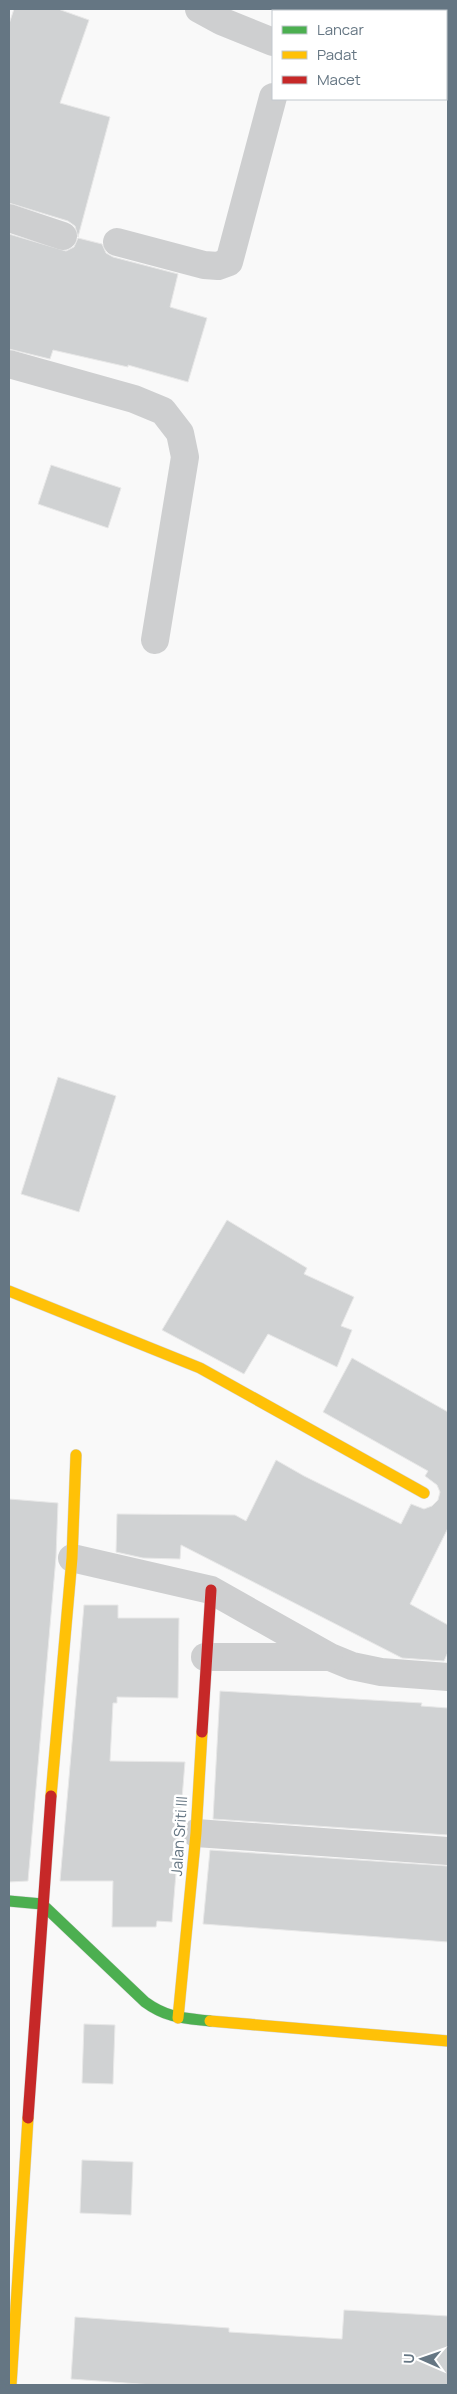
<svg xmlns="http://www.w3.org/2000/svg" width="457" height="2394" viewBox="0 0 457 2394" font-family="Manrope,sans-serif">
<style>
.building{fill:#d0d2d3;stroke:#e8e8e8}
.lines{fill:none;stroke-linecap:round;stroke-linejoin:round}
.fast-casing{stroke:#d5d6d7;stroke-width:12}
.slow-casing{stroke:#d5d6d7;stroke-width:12}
.jam-casing{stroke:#d5d6d7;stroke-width:12}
.street{stroke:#cecfd0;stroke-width:28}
.fast{stroke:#4caf50;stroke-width:11}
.slow{stroke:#ffc107;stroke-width:11}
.jam{stroke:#c62828;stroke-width:11}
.labels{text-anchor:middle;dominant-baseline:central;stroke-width:5;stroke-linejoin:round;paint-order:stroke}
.street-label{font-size:15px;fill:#657683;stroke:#fff}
</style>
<rect width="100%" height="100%" fill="#f9f9f9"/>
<g class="building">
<path d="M14,9H58L89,20L60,103L110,117L78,237L75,226L68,221L9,203V24Z"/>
<path d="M9,234L66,251L74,247L78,238L102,244L106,253L113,257L178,274L170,307L207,318L188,382L128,365V367L53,350L50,359L9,349Z"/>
<path d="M51,465L121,488L108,528L38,504Z"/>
<path d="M58,1077L116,1096L79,1212L21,1194Z"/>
<path d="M227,1220L307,1268L304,1274L354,1297L341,1326L352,1330L337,1367L268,1334L244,1374L162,1330Z"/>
<path d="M352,1358L448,1412V1528L410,1604L448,1625V1652L444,1661L402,1658L181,1545L180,1559L143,1558L116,1552L117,1514L235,1515L246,1521L276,1460L304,1476L401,1524L411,1504L424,1509L432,1506L438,1500L440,1492L437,1485L425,1476L428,1471L323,1412Z"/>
<path d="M9,1499L58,1503L56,1557L28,1881L9,1882Z"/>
<path d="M84,1605H118V1618H179L178,1698L117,1697V1703H113L110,1761L185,1762L172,1922L157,1921L156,1927H112L113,1881H60Z"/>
<path d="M220,1691L422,1703L421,1706L448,1708V1835L213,1819Z"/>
<path d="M210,1850L448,1866V1942L203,1924Z"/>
<path d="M84,2024L115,2025L113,2084L82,2083Z"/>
<path d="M82,2160L133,2162L131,2215L80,2213Z"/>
<path d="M344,2310L448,2316V2385H153L71,2379L75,2317L229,2328V2332L342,2339Z"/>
</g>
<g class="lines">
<g class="fast-casing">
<path id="fast" d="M9,1901L42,1904L145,2002C167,2018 183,2018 210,2021"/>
</g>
<g class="slow-casing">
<g id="slow">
<path d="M9,1291L200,1368L424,1493"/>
<path d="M51,1796L72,1558L76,1455"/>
<path d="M178,2018L196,1833L202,1732"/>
<path d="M210,2021L448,2041"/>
<path d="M11,2385L28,2118"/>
</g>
</g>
<g class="jam-casing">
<g id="jam">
<path d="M202,1732L211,1590"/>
<path d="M28,2118L51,1796"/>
</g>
</g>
<g class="street">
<path d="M199,9L221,21L273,42"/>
<path d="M446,66H448"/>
<path d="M9,218L63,236"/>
<path d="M117,242L204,265L218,266L229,262L273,97"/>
<path d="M9,364L134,399L163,411L180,433L185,457L155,640"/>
<path d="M72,1558L211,1590L330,1657L352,1666L381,1672L448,1677"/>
<path d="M205,1657H329"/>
<path d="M196,1833L448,1851"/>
</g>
<use href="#fast" class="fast"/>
<use href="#slow" class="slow"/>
<use href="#jam" class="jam"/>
</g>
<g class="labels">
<g class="street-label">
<text transform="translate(179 1836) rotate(-86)">Jalan Sriti III</text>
</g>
</g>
<rect width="457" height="2394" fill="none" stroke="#657683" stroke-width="20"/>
<rect x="272" y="10" width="175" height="90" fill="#ffffff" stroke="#c1c8cd"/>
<rect x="282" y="26" width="25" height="8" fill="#4caf50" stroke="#c1c8cd"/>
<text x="317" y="35" font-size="15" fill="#657683">Lancar</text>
<rect x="282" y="51" width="25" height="8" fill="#ffc107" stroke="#c1c8cd"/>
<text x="317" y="60" font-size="15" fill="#657683">Padat</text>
<rect x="282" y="76" width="25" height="8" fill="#c62828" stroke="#c1c8cd"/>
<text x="317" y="85" font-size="15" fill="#657683">Macet</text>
<g transform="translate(422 2359) rotate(272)" stroke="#ffffff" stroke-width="4" paint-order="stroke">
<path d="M0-4L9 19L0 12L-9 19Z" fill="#657683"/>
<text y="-8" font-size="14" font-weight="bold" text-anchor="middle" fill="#657683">U</text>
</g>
</svg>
